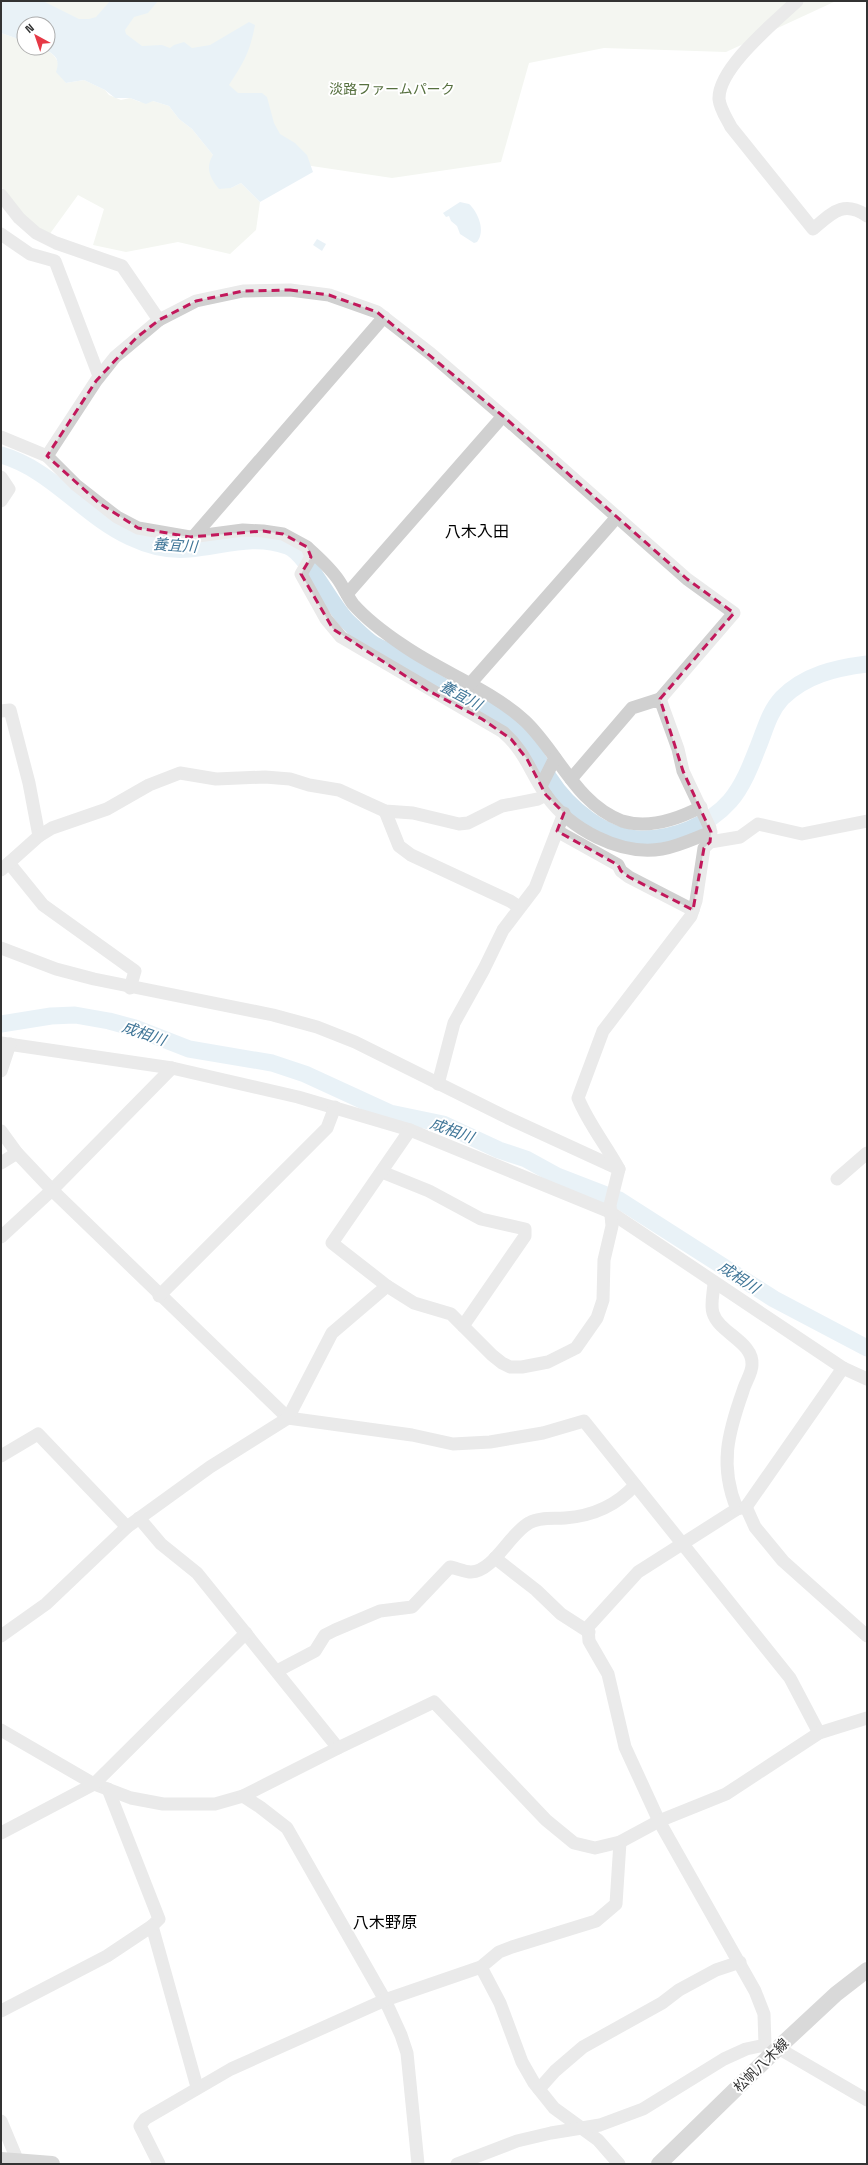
<svg xmlns="http://www.w3.org/2000/svg" width="868" height="2165" viewBox="0 0 868 2165" font-family="'Space Grotesk','Noto Sans JP',sans-serif">
<style>
.green{fill:#e6ecdf}
.water{fill:#cfe2ee}
.lines{fill:none;stroke-linecap:round;stroke-linejoin:round}
.river{stroke:#cfe2ee;stroke-width:17}
.minor{stroke:#d0d0d0;stroke-width:13}
.major{stroke:#ababab;stroke-width:16}
.marked{fill:none;stroke:#c2185b;stroke-width:3;stroke-dasharray:8 5;stroke-linejoin:round}
.labels{text-anchor:middle;dominant-baseline:central;stroke-width:4;stroke-linejoin:round;paint-order:stroke}
.park-label{font-size:14px;fill:#56703f;stroke:#fff}
.street-label{font-size:14px;fill:#333;stroke:#fff}
.water-label{font-size:15px;font-style:italic;fill:#3f7597;stroke:#fff}
.quarter-label{font-size:16px;fill:#000;stroke:#fff}
</style>
<rect width="100%" height="100%" fill="#fff"/>
<g class="green">
<path d="M6,1H836L726,52L604,48L529,63L501,162L392,178L258,158L48,24Z"/>
<path d="M1,33L24,41V48C57,48 55,55 66,83L84,80L105,90L109,95L121,100L130,98L140,102L153,101L169,106L179,119L192,129L213,155L231,188L241,183L260,202L256,230L230,254L178,242L126,252L93,245L104,209L78,195L49,235L31,224L1,186Z"/>
</g>
<g class="water">
<path d="M1,1H43L79,19H89L96,17L110,1H158L148,13L134,17L125,30L126,34L142,46L162,45L170,48L174,45L184,42L192,48L210,45L249,22L255,25C250,52 244,62 229,85L238,93H262L267,97L274,123L280,134L295,143L307,155L313,172L260,202L241,183L231,188L219,189C210,178 205,168 213,155L192,129L179,119L169,106L153,101L146,104L130,98H115L105,90L84,80L66,83L56,72C61,58 54,53 40,48H48V24H24V41L1,33Z"/>
<path d="M460,202L469,204C478,212 486,231 477,242L474,243L460,234L457,226L451,221L449,216L446,217L443,213Z"/>
<path d="M317,239L326,244L322,251L313,245Z"/>
</g>
<g class="lines">
<g class="river">
<path d="M1,455C51,469 84,516 130,537C149,546 169,551 189,549C223,546 254,534 287,546C306,552 331,606 348,622C356,629 364,638 373,644C379,648 387,650 393,654C404,660 414,669 425,676C437,683 450,690 463,697C476,704 490,709 502,718C528,736 533,752 549,778C568,808 604,838 642,839C674,839 709,825 730,801C743,786 751,765 758,747C765,730 769,712 782,698C805,675 835,668 867,664"/>
<path d="M1,1024L51,1016L75,1015L109,1021L135,1028L189,1049L272,1063L305,1074L390,1113L443,1124L499,1150L526,1159L557,1176L619,1200L774,1299L867,1348"/>
</g>
<g class="minor">
<path d="M797,1C775,22 718,68 719,99C720,109 727,119 731,127L813,229C831,214 843,199 867,216"/>
<path d="M1,195L19,218L36,233L56,243L122,266L159,320L115,357L96,381L47,456L76,485L99,503L117,517L138,528L190,537L243,530L263,531L283,534L307,547L311,557L301,574L326,619L341,637L503,732C525,751 530,772 546,795C570,829 620,856 662,849C679,846 695,838 711,832"/>
<path d="M1,234L30,254L55,261L99,376"/>
<path d="M159,320L196,301L243,291L290,290L329,295L377,312L431,354L503,416L687,579L734,613L660,699"/>
<path d="M1,437L47,456"/>
<path d="M1,477L9,489L1,501"/>
<path d="M194,536L384,317"/>
<path d="M308,548C318,557 329,567 337,578C343,586 347,596 353,604C367,620 386,634 404,646C443,673 490,689 525,721C558,752 576,804 622,821C648,829 678,819 701,807"/>
<path d="M347,594L503,416"/>
<path d="M469,685L617,517"/>
<path d="M1,711L10,710L29,783L39,836"/>
<path d="M541,786L555,758"/>
<path d="M385,811L399,846L411,855L510,901L519,907"/>
<path d="M557,831L618,865L621,871L629,877L693,910"/>
<path d="M710,842L740,837L758,824L802,834L867,821"/>
<path d="M9,863L43,905L135,971L130,988"/>
<path d="M1,870L39,836L52,828L107,809L149,785L180,773L216,779L265,777L290,779L309,785L339,790L385,811L413,813L459,824L468,823L502,806L538,799L546,795"/>
<path d="M1,948L56,969L94,979L273,1015L317,1027L355,1042L508,1118L619,1169"/>
<path d="M1,1043L172,1068L298,1097L410,1130L610,1212L843,1368L746,1507L737,1509L638,1572L588,1627L589,1641L608,1674L625,1747L659,1821L755,1991L764,2014L765,2045L770,2055"/>
<path d="M1,1071L10,1044"/>
<path d="M438,1084L454,1023L484,969L503,930L535,888L564,813"/>
<path d="M1,1131L17,1153L52,1190L172,1068"/>
<path d="M1,1163L17,1153"/>
<path d="M382,1172L429,1191L481,1219L525,1229V1236L463,1326L451,1314L414,1303L387,1286"/>
<path d="M837,1179L867,1153"/>
<path d="M1,1237L52,1190L288,1418L412,1435L453,1444L490,1442L543,1433L584,1421L790,1678L819,1733"/>
<path d="M714,1282C714,1291 710,1304 713,1313C719,1333 754,1342 752,1365C752,1373 745,1383 743,1391C728,1433 719,1466 737,1509"/>
<path d="M159,1296L327,1128L335,1107"/>
<path d="M463,1326L492,1355L502,1363L510,1367H522L548,1362L576,1348L597,1318L603,1300L604,1260L612,1226L610,1205L619,1169C606,1145 588,1123 578,1098L603,1031L691,916L696,901L704,848L710,842V828L683,771L678,749L660,699L632,708L571,779"/>
<path d="M843,1368L867,1379"/>
<path d="M1,1456L38,1434L127,1527"/>
<path d="M746,1507L755,1527L783,1561L867,1636"/>
<path d="M139,1518L161,1544L197,1573L338,1748"/>
<path d="M495,1558L536,1590L561,1614L589,1632"/>
<path d="M1,1636L46,1604L127,1527L210,1467L288,1418L332,1333L387,1286L332,1243L410,1130"/>
<path d="M277,1671L315,1651L325,1635L335,1630L380,1611L412,1607L450,1567C456,1568 465,1572 471,1572C494,1571 509,1534 529,1523C539,1517 553,1519 565,1518C592,1516 617,1505 635,1485"/>
<path d="M1,1730L94,1784L131,1798L163,1804H215L243,1796L260,1807L287,1828L385,2000L401,2035L407,2053L418,2164"/>
<path d="M108,1789L159,1919L152,1926L197,2087"/>
<path d="M243,1796L338,1748L434,1702L546,1820L574,1843L595,1848L620,1842L659,1821L726,1794L819,1733L867,1718"/>
<path d="M1,1833L94,1784L246,1633"/>
<path d="M481,1967L500,2003L522,2062L534,2083L554,2108L598,2140L619,2164"/>
<path d="M1,2011L107,1956L152,1926"/>
<path d="M778,2048L867,2100"/>
<path d="M539,2089L555,2071L583,2047L662,2003L679,1990L716,1970L740,1962"/>
<path d="M1,2121L19,2164"/>
<path d="M159,2164L140,2126L145,2119L231,2069L385,2000L481,1967L499,1952L512,1947L596,1921L616,1904L620,1842"/>
<path d="M457,2164L517,2141L551,2133L600,2125L643,2109L724,2059L746,2049L765,2045"/>
</g>
<g class="major">
<path d="M1,2160L52,2164"/>
<path d="M659,2164L778,2048L836,1994L867,1970"/>
</g>
</g>
<path d="M0 0H868V2165H0ZM290,290L329,295L377,312L503,416L687,579L734,613L660,699L683,771L711,832L710,842L704,848L693,910L629,877L621,871L618,865L557,831L564,813L546,795L527,759L511,739L482,719L427,690L333,629L301,574L311,557L307,547L283,534L263,531L190,537L138,528L99,503L47,456L96,381L136,338L159,320L196,301L243,291Z" fill="#fff" fill-opacity=".55" fill-rule="evenodd"/>
<path class="marked" d="M290,290L329,295L377,312L503,416L687,579L734,613L660,699L683,771L711,832L710,842L704,848L693,910L629,877L621,871L618,865L557,831L564,813L546,795L527,759L511,739L482,719L427,690L333,629L301,574L311,557L307,547L283,534L263,531L190,537L138,528L99,503L47,456L96,381L136,338L159,320L196,301L243,291Z"/>
<g class="labels">
<g class="park-label">
<text x="392" y="89">淡路ファームパーク</text>
</g>
<g class="street-label">
<text transform="translate(761 2065) rotate(-44)">松帆八木線</text>
</g>
<g class="water-label">
<text transform="translate(175 545) rotate(4)">養宜川</text>
<text transform="translate(461 695) rotate(28)">養宜川</text>
<text transform="translate(144 1033) rotate(19)">成相川</text>
<text transform="translate(452 1130) rotate(20)">成相川</text>
<text transform="translate(739 1277) rotate(33)">成相川</text>
</g>
<g class="quarter-label">
<text x="477" y="531">八木入田</text>
<text x="385" y="1922">八木野原</text>
</g>
</g>
<rect width="868" height="2165" fill="none" stroke="#333333" stroke-width="4"/>
<g transform="translate(36 36) rotate(320)"><circle r="19" fill="#ffffff" stroke="#adadad"/>
<path d="M0-3L7 15L0 10L-7 15Z" fill="#e63946"/>
<text y="-6" font-size="11" font-weight="bold" text-anchor="middle" fill="#333333">N</text>
</g>
</svg>
